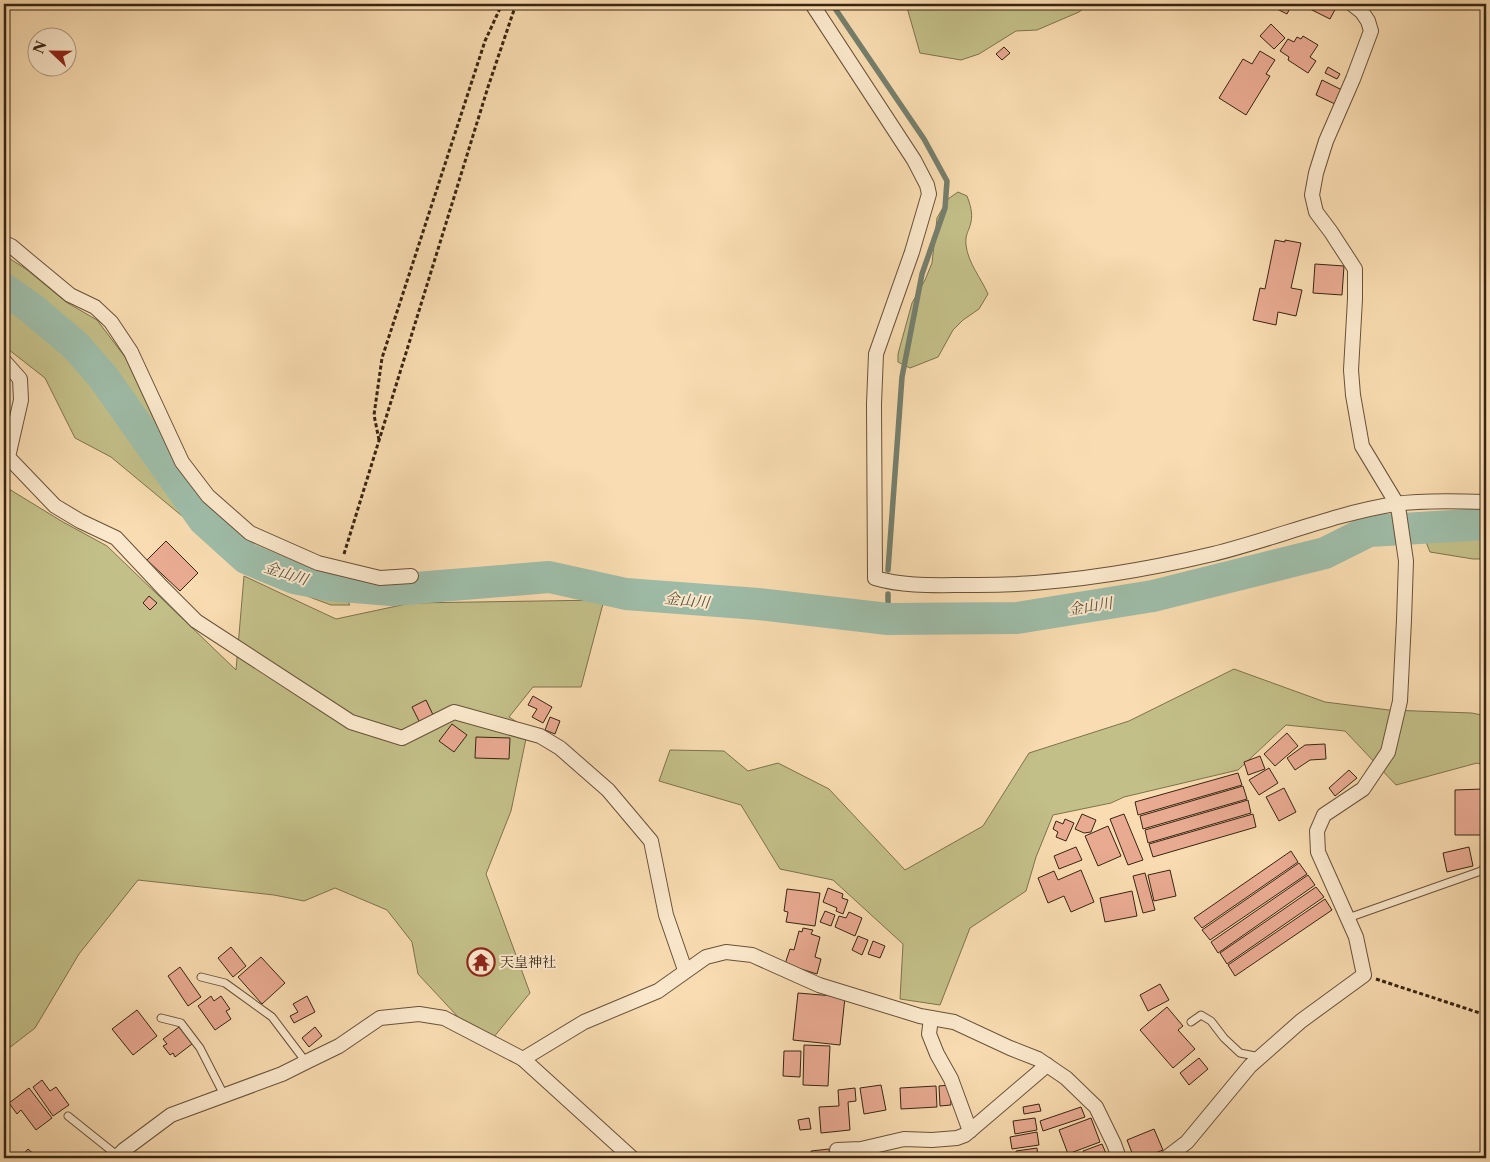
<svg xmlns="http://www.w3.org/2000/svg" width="1490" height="1162" viewBox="0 0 1490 1162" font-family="'Libre Caslon Text','Noto Serif JP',serif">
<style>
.green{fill:#c3bf88;stroke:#7e724c}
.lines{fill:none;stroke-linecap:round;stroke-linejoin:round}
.stream{stroke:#757f6c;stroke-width:5.5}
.river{stroke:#9ebca8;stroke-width:32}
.building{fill:#e9aa92;stroke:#382411}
.lane-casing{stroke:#685239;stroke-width:9}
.street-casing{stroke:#685239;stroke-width:16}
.path{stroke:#382411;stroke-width:3;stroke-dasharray:4 2.5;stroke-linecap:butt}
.lane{stroke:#fbe8cc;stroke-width:7}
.street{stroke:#fbe8cc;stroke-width:14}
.labels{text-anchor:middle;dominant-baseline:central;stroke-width:4;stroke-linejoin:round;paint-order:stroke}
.poi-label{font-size:14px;fill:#382411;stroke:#fbe8cc;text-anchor:start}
.water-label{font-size:15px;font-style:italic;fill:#57523e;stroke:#fbe8cc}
</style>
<rect width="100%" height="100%" fill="#f9dcb1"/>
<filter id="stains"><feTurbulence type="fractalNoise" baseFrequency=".004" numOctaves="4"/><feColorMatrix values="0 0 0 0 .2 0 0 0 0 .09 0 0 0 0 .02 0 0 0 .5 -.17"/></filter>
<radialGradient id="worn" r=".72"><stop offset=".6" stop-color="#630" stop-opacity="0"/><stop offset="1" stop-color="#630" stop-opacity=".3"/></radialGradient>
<g class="green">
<path d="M906,4H1089L1079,12L1037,30L1016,31L979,54L961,60L920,53Z"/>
<path d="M958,192L967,196C970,204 973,213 971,222C969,232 965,233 966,245C968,263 981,278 988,294L979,309L963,320L953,330L938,357L910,368L898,362V354L912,303L925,280L932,263L937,218L948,199Z"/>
<path d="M4,255L26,269L66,302L97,320L125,357L180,475L208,509L234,537L276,558L316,571L343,593L350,605H331L288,589L235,560L111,457L75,438L45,378L4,346Z"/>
<path d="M4,486L63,522L107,546L236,670L244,576L336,619L411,603L604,600L581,687H533L509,717L528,729L511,811L486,874L530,993L493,1038L459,1018L418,974L412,942L387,910L335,888L304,901L274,895L138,880L79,954L35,1028L4,1052Z"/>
<path d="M1486,512V559H1473L1430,552L1416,517Z"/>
<path d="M1234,669L1325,702L1389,710L1472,713L1486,716V766L1477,763L1396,785L1345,731L1286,725L1238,770L1124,797L1111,803L1053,815L1036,857L1026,891L970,928L940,1005L900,999L903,944L833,880L780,869L741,805L659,781L670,750L724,751L748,771L778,763L829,789L905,870L983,826L1029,753L1129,721Z"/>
</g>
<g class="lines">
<g class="stream">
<path d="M832,4L924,139L947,181L945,208L922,274L902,377L888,570"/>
<path d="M888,619V594"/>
</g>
<path class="river" d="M4,289L31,308L76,346L103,377L204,520L246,558L294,578L330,585L391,590L549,577L626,594L758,604L888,619L1017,618L1153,596L1325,553L1369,531L1486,524"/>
</g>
<g class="building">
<path d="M1270,4H1292L1287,14L1269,5Z"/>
<path d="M1306,4H1338L1330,19L1304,6Z"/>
<path d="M1271,24L1285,38L1274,49L1260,36Z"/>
<path d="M1303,36L1318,45L1310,57L1316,61L1308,73L1288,60L1289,57L1280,51L1288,39L1294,42L1297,37L1301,39Z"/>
<path d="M1004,47L1010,53L1002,60L996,54Z"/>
<path d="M1260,51L1275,60L1266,74L1270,76L1246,115L1219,98L1243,59L1252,64Z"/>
<path d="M1328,67L1340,74L1337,79L1325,73Z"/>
<path d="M1322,80L1342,90L1335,104L1316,95Z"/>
<path d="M1275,240L1285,242V240L1301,243L1291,288L1302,290L1296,316L1278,312L1276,325L1253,320L1260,288L1265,289Z"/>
<path d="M1315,264L1344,266L1342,295L1313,293Z"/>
<path d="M166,541L198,573L180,591L147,560Z"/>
<path d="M149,596L157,603L150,610L143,603Z"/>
<path d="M533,696L552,707L543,723L532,717L537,709L528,705Z"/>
<path d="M426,700L434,717L420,723L412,707Z"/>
<path d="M550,717L560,721L555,734L545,730Z"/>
<path d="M452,724L467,735L454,752L439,741Z"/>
<path d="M1287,733L1298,746L1275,766L1264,754Z"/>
<path d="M476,737L510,738L509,759L475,758Z"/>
<path d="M1325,744L1326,759L1310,760L1295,770L1287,758L1305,745Z"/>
<path d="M1260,756L1265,769L1248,775L1244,762Z"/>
<path d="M1269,768L1278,783L1259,795L1249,780Z"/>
<path d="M1349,770L1357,778L1335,796L1329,788Z"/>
<path d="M1238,773L1242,785L1138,815L1135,802Z"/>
<path d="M1243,786L1247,799L1143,829L1140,816Z"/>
<path d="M1284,788L1296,812L1279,821L1266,797Z"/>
<path d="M1483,789L1484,835H1455V790Z"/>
<path d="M1248,800L1251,813L1148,843L1145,830Z"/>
<path d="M1082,814L1096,820L1091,832L1084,833L1075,829Z"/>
<path d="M1124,814L1143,860L1128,865L1110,819Z"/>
<path d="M1253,814L1256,827L1153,857L1149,844Z"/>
<path d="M1065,819L1074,823L1066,841L1056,837L1058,832L1053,829L1056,821L1063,824Z"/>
<path d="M1108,826L1121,856L1098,866L1085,836Z"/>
<path d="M1076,847L1082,860L1059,869L1054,856Z"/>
<path d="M1469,847L1473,866L1447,872L1443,853Z"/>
<path d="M1291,851L1298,862L1202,928L1194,918Z"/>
<path d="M1299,863L1307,874L1210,940L1202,930Z"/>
<path d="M1081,870L1094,902L1071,912L1064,896L1048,903L1038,878L1054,871L1058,880Z"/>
<path d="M1170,870L1176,896L1154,901L1148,875Z"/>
<path d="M1145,873L1155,910L1143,913L1133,876Z"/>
<path d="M1308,875L1315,885L1218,953L1211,942Z"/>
<path d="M1316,887L1324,897L1227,964L1220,953Z"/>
<path d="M828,888L843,894L842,898L848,900L843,914L836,911L837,908L823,902Z"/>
<path d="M787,889L820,893L815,926L786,922L788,912L784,911Z"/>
<path d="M1132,891L1137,916L1105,922L1100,898Z"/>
<path d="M1325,899L1332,910L1235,976L1228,965Z"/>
<path d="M825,911L835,915L831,926L820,922Z"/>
<path d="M849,912L862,918L855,936L835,927L839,916L846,918Z"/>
<path d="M803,928L813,930L811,934L820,937L815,957L821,959L817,974L785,964L790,949L794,950L799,931L802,932Z"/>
<path d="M858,936L868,940L862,955L852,950Z"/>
<path d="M873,941L885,946L880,958L868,954Z"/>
<path d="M231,947L246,966L233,977L218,958Z"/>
<path d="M261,957L285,983L262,1004L238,977Z"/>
<path d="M180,967L201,997L188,1006L168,976Z"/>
<path d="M1160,984L1169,1000L1148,1011L1140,995Z"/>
<path d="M798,993L845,997L840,1045L793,1040Z"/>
<path d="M211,996L214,1001L221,996L230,1009L226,1011L231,1019L215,1030L198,1006Z"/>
<path d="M307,996L315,1012L294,1023L290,1016L298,1012L293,1004Z"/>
<path d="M1167,1007L1183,1026L1178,1030L1195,1049L1173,1068L1140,1030Z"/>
<path d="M137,1010L157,1036L133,1055L112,1029Z"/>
<path d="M179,1027L192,1044L175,1057L173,1053L170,1055L163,1046L167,1044L163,1039Z"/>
<path d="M315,1027L322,1036L309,1047L302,1038Z"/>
<path d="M804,1045L830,1046L828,1086L803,1085Z"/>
<path d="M784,1051H801L800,1077L783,1076Z"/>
<path d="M1199,1058L1208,1069L1189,1085L1180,1073Z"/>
<path d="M42,1080L50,1091L56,1087L69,1105L53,1116L33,1087Z"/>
<path d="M881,1085L886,1110L864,1114L860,1088Z"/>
<path d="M950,1085L951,1105L940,1106L939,1086Z"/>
<path d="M936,1086L937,1107L901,1109L900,1088Z"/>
<path d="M29,1088L52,1118L36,1130L21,1110L17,1114L9,1103Z"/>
<path d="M855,1088L856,1101L848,1102L850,1130L821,1133L819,1107L839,1106L838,1090Z"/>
<path d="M1039,1104L1041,1111L1024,1114L1023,1107Z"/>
<path d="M1081,1107L1085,1117L1043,1131L1040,1121Z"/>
<path d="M809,1118L811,1129L800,1130L798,1120Z"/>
<path d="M1035,1118L1037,1130L1015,1134L1013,1121Z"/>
<path d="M1091,1118L1100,1142L1068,1154L1059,1130Z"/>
<path d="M1154,1129L1163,1150L1142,1158H1134L1127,1140Z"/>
<path d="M1037,1132L1039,1145L1012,1149L1010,1137Z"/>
<path d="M1102,1144L1108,1158H1086L1083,1151Z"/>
<path d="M1037,1148L1038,1158H1017L1016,1151Z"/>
<path d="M28,1149L37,1157L36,1158H20Z"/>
<path d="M829,1149L830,1158H812L811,1151Z"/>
<path d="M1016,1154V1158H1002V1156Z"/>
<path d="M889,1156H914V1158H890Z"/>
</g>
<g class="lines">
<g class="lane-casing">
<g id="lane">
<path d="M1348,918L1481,871L1486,866"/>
<path d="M201,977L225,983L272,1017L306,1062"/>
<path d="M161,1018L181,1023L200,1048L224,1095"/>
<path d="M1191,1022L1201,1015L1211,1021L1224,1038L1240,1053L1260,1057"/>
<path d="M68,1116L118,1156"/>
</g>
</g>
<g class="street-casing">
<g id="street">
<path d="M812,4L914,160L927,185L929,194L912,252L876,354L874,404L875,578C905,587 938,585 969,585C1051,586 1133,573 1213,554C1274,539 1333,514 1395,504C1422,500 1459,501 1486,502"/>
<path d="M4,243L11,246L70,295L95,307L111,322L131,352L182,462L208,496L250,533L318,563L380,578L411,576"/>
<path d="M4,361L20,379L21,400L8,457L55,506L80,521L116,538L162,587L196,621L351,722L402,738L454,712L540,736L560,748L608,790L651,841L666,915L685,970"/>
<path d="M931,1018L929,1034L937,1054L951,1079L970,1131"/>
<path d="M523,1059L584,1022L658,991L706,957L726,952L752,955L819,985L920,1016L954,1022L1010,1048L1038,1059L1066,1078L1096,1107L1114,1144L1119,1158"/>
<path d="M837,1150L861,1149L904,1139L932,1140L957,1138L965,1135L1047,1065"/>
<path d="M116,1158L124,1150L171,1115L282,1074L306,1062L339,1046L380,1018L419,1014L444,1018L523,1059L632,1158"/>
<path d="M1166,1158L1187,1142L1250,1066L1301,1021L1364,975L1356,937L1318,852L1317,831L1324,815L1363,789L1388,752L1400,701L1404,620L1406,561L1399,513L1397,504L1362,446L1353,395L1351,370L1355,299V269L1331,232L1316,212L1312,195L1316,173L1326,141L1353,79L1371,31L1368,21L1362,12L1352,4"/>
</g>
</g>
<g class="path">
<path d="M379,440L374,415L382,358L485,41L502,4"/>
<path d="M344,554L488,87L516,4"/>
<path d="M1376,979L1486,1015"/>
</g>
<use href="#lane" class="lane"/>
<use href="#street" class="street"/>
</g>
<defs>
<g id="temple-ring" transform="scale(1.4375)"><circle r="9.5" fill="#fbe8cc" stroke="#8f2418" stroke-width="1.5"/><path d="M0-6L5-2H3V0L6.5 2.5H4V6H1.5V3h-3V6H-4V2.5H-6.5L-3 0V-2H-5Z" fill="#8f2418"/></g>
</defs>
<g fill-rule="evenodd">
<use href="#temple-ring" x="481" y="962"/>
</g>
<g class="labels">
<g class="poi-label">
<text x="500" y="962">天皇神社</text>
</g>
<g class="water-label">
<text transform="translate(286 573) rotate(18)">金山川</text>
<text transform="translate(687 600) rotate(6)">金山川</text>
<text transform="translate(1090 606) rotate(-9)">金山川</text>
</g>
</g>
<rect width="1490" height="1162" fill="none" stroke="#f9dcb1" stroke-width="20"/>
<rect x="5" y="5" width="1480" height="1152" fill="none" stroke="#382411" stroke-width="2.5"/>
<rect x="10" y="10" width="1470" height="1142" fill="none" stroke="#382411"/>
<g transform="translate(52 52) rotate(292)"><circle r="24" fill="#fbe8cc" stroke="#ad9a81"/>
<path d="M0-4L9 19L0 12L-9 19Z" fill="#8f2418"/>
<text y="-8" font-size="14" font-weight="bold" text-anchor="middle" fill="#382411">N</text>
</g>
<rect width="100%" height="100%" filter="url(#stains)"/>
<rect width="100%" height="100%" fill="url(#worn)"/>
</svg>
